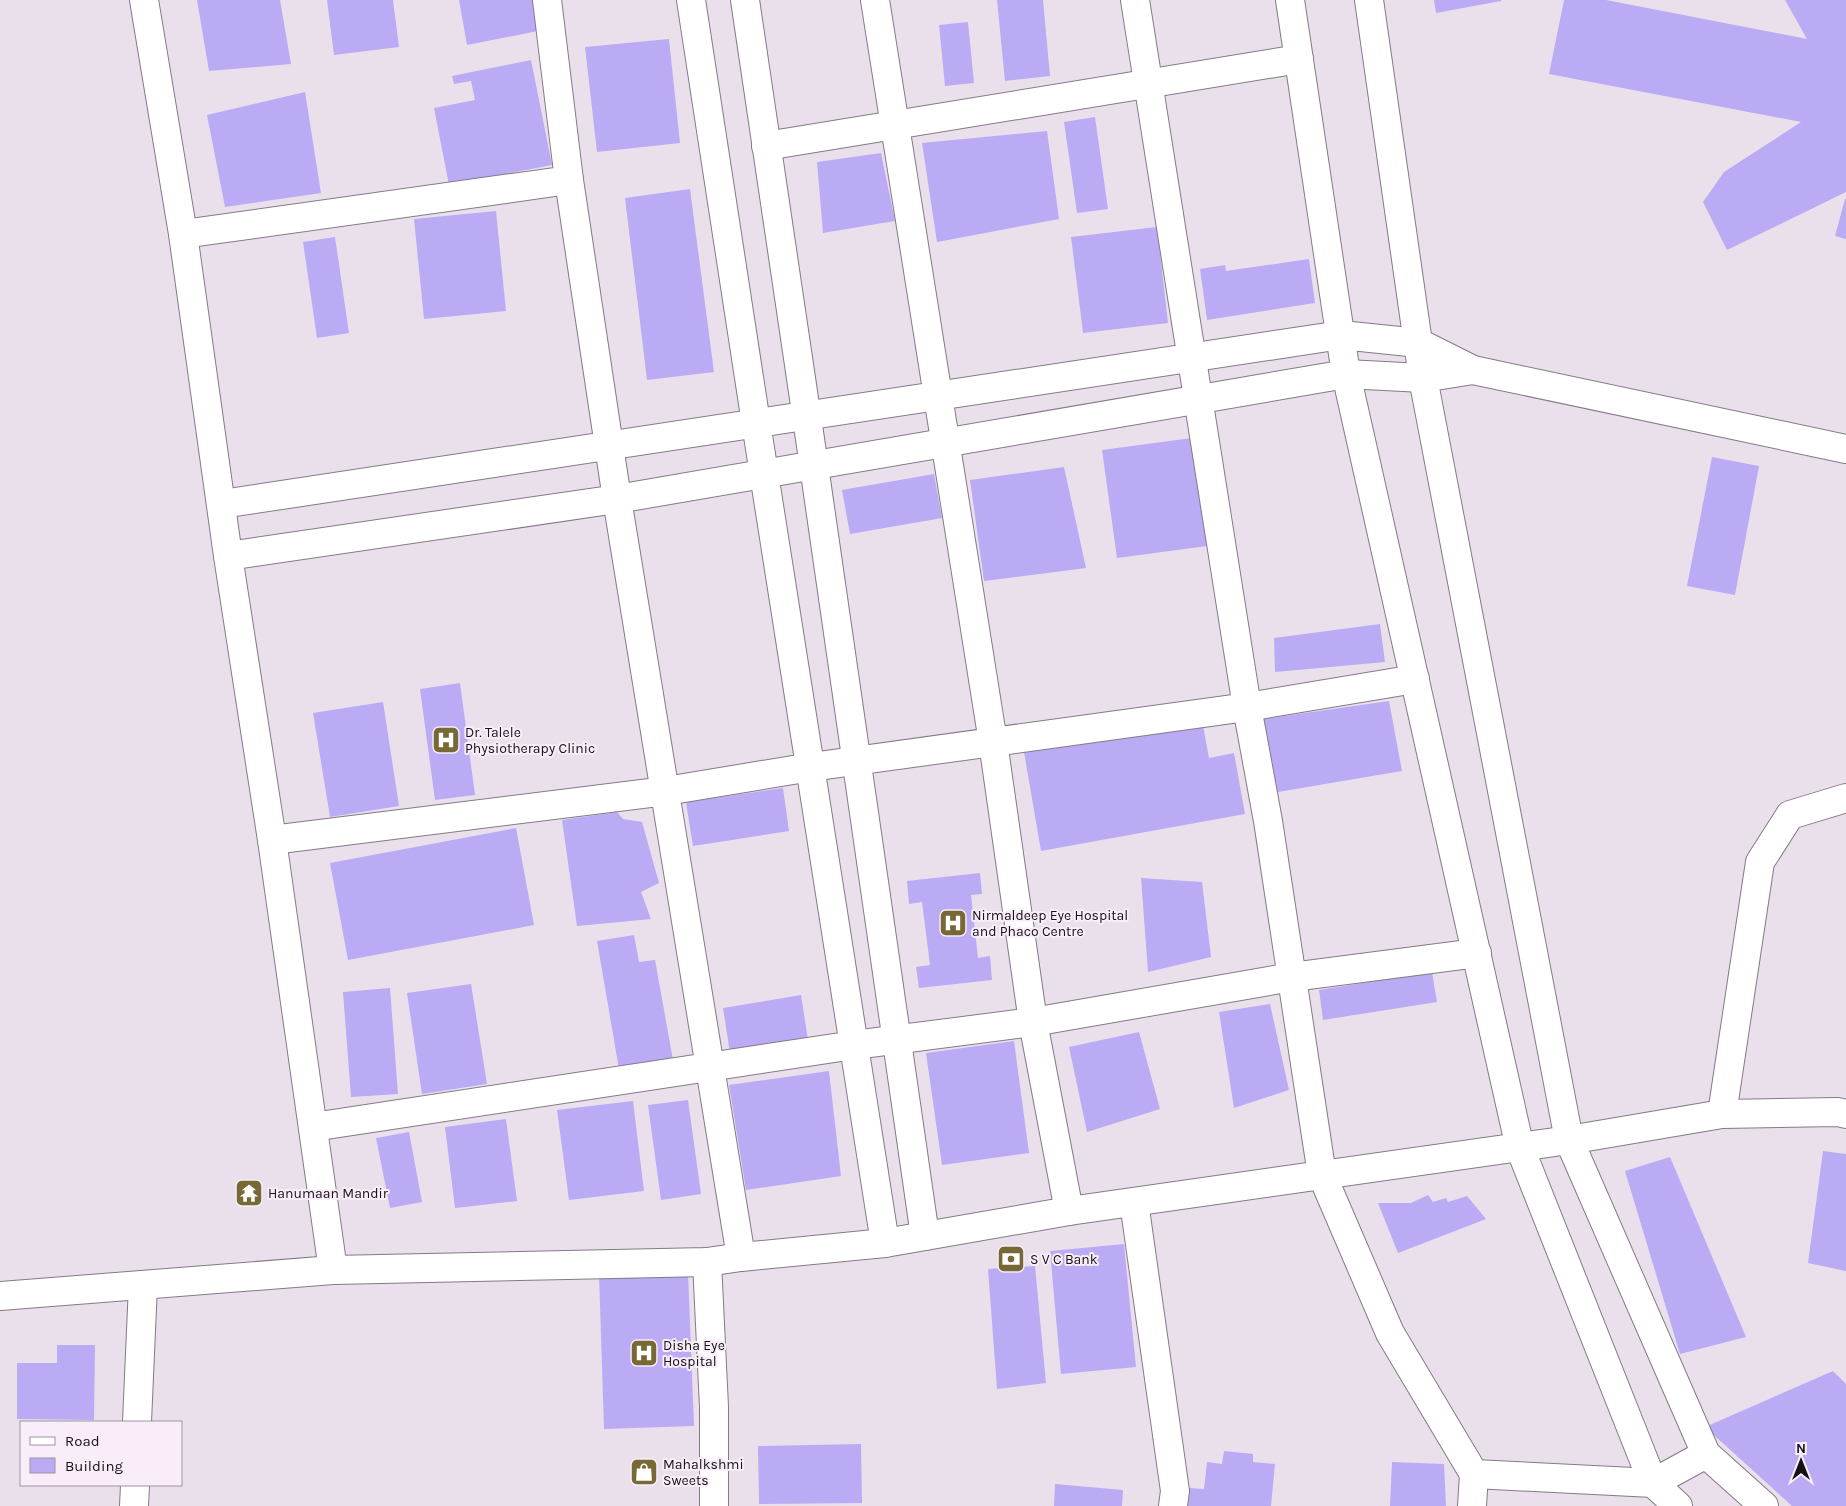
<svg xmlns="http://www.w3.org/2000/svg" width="1846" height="1506" viewBox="0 0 1846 1506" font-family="Karla,sans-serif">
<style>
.building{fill:#bbaaf4}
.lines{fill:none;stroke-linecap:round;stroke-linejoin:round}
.street-casing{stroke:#847a85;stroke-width:30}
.secondary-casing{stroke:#847a85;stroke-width:30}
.street{stroke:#fff;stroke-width:28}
.secondary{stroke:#fff;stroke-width:28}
.labels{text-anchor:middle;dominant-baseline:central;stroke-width:4;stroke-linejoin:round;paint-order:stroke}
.poi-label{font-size:14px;fill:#151115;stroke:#f8edf9;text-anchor:start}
</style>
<rect width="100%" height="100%" fill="#eae0ec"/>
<g class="building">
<path d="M197,0H280L291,64L209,71Z"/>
<path d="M327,0H393L399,47L334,55Z"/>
<path d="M459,0H535L538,31L467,45Z"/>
<path d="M997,0H1043L1050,76L1005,81Z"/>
<path d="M1434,0H1501V1L1436,13Z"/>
<path d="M1564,0H1606L1807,39L1785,0H1846V192L1727,250L1703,202L1724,172L1801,122L1549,74Z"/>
<path d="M968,22L974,83L945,86L939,25Z"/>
<path d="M669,39L680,143L597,152L585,47Z"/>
<path d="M531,60L552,165L449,185L434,108L475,100L471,81L454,84L452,76Z"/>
<path d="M305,92L321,193L225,207L207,115Z"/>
<path d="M1095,117L1108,209L1077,213L1064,122Z"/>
<path d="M1047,131L1059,219L937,242L922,143Z"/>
<path d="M881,153L895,221L823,233L817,162Z"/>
<path d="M690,189L714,372L647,380L625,198Z"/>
<path d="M1845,199H1846V239L1835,236Z"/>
<path d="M496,211L506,311L424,319L414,219Z"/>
<path d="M1157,227L1168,323L1083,333L1071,237Z"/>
<path d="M335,237L349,333L317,338L303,242Z"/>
<path d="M1309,259L1315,303L1207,320L1200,269L1225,265L1226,271Z"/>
<path d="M1192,438L1207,546L1117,558L1102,450Z"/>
<path d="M1712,457L1759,466L1735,595L1687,586Z"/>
<path d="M1064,467L1086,568L984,581L970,480Z"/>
<path d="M934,474L942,518L850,534L842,490Z"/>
<path d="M1380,624L1385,662L1275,672L1274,638Z"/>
<path d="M460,683L475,795L435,800L420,689Z"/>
<path d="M1389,701L1402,771L1272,793L1263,719Z"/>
<path d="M383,702L399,806L330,817L313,713Z"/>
<path d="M1202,720L1209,758L1234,753L1245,814L1041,851L1024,752Z"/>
<path d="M783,788L789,831L693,846L686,802Z"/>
<path d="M617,812L623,819L642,822L659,883L641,892L651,919L577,926L562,820Z"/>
<path d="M516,828L534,925L348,960L330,863Z"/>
<path d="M980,873L982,894L971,895L978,958L990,956L992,980L919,988L916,967L930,965L922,902L909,904L907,881Z"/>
<path d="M1141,878L1202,882L1211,957L1148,972Z"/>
<path d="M634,935L639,962L655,960L673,1060L619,1069L597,941Z"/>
<path d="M1432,972L1437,1002L1323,1020L1319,990Z"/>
<path d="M471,984L487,1084L422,1094L407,993Z"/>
<path d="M390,988L398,1094L351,1097L343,992Z"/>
<path d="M801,995L808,1040L730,1053L723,1008Z"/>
<path d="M1270,1004L1289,1090L1234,1108L1219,1012Z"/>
<path d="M1139,1032L1160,1109L1087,1132L1069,1047Z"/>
<path d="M1014,1041L1029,1153L942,1165L926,1053Z"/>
<path d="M829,1071L841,1176L746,1190L729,1085Z"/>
<path d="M688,1100L701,1194L661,1200L648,1105Z"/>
<path d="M633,1101L644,1191L569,1200L557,1110Z"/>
<path d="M506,1119L517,1201L455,1208L445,1127Z"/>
<path d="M409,1132L422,1202L390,1208L376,1138Z"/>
<path d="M1823,1151L1846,1154V1271L1808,1263Z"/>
<path d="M1670,1157L1746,1337L1680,1354L1625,1171Z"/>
<path d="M1428,1195L1433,1202L1446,1198L1448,1202L1467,1196L1486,1219L1398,1253L1378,1203H1411Z"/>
<path d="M1124,1244L1136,1367L1061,1374L1050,1251Z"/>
<path d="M1035,1266L1046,1383L997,1389L988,1269Z"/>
<path d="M688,1271L694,1426L604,1429L599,1274Z"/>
<path d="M57,1345H95L94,1420L17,1419V1363H57Z"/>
<path d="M1833,1371L1846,1384V1506H1792L1705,1427Z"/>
<path d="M861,1444L862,1503L759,1504L758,1446Z"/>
<path d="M1224,1451L1253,1454V1462L1275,1464L1271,1506H1188L1189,1488L1204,1489L1207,1462L1222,1464Z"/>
<path d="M1392,1462L1444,1464L1446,1506H1390Z"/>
<path d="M1055,1484L1123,1490L1122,1506H1054Z"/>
</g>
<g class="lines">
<g class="street-casing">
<g id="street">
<path d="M144,0L183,234L228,556L272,840L333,1270"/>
<path d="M691,0L756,423L885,1243"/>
<path d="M745,0L814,466L925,1236"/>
<path d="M875,0L993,742L1033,1022L1069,1211"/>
<path d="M1135,0L1247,707L1268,821L1322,1175L1390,1333L1474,1474L1472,1506"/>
<path d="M766,146L1299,59"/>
<path d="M569,180L617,499L741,1257"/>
<path d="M183,234L569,180L547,0"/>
<path d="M1473,370L1846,449"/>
<path d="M222,504L1341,335L1419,343L1473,370L1423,378L1346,374L617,499L228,556"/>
<path d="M272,840L666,791L811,767L1247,707L1415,679"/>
<path d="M1722,1114L1760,862L1790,815L1846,798"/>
<path d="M313,1127L854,1045L1033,1022L1292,977L1477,953"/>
<path d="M1569,1140L1722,1114L1838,1112L1846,1114"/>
<path d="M1134,1202L1175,1491L1173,1506"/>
<path d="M707,1262L714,1407V1506"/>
<path d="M137,1422L143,1285"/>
<path d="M1474,1474L1653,1483L1706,1454"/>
<path d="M134,1506L135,1485"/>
</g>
</g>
<g class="secondary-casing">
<g id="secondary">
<path d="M1290,0L1346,374L1520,1148L1653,1483L1678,1506"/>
<path d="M1369,0L1423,378L1569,1140L1706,1454L1764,1506"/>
<path d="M0,1296L333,1270L707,1262L741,1257L885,1243L1069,1211L1569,1140"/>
</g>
</g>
<use href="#street" class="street"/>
<use href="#secondary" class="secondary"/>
</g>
<defs>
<g id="hospital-square" transform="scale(1.4375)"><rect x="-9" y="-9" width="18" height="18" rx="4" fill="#766936" stroke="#f8edf9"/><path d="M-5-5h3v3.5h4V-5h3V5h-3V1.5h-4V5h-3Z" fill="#fff"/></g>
<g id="temple-square" transform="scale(1.4375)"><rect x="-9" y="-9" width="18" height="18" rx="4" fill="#766936" stroke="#f8edf9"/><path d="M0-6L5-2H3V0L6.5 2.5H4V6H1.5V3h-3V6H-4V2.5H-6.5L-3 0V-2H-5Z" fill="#fff"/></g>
<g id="bank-square" transform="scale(1.4375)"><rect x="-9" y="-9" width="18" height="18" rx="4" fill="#766936" stroke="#f8edf9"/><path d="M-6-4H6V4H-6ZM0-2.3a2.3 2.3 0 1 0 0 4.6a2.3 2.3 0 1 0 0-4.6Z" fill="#fff"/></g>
<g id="shop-square" transform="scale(1.4375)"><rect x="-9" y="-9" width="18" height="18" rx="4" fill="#766936" stroke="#f8edf9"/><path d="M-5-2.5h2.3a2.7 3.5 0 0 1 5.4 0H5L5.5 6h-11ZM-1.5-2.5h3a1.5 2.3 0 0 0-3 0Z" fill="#fff"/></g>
</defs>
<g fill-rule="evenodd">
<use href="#hospital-square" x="446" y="740"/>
<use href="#hospital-square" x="953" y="923"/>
<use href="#temple-square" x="249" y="1193"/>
<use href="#bank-square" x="1011" y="1259"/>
<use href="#hospital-square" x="644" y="1353"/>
<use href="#shop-square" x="644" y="1472"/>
</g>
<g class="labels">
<g class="poi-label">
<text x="465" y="732">Dr. Talele<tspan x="465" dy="16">Physiotherapy Clinic</tspan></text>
<text x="972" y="915">Nirmaldeep Eye Hospital<tspan x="972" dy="16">and Phaco Centre</tspan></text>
<text x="268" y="1193">Hanumaan Mandir</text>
<text x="1030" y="1259">S V C Bank</text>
<text x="663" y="1345">Disha Eye<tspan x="663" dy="16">Hospital</tspan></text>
<text x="663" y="1464">Mahalkshmi<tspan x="663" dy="16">Sweets</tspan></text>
</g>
</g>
<rect x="20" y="1421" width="162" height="65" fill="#f8edf9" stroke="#9d959e"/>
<rect x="30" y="1437" width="25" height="8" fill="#ffffff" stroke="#9d959e"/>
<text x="65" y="1446" font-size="15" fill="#151115">Road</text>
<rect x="30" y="1458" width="25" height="15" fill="#bbaaf4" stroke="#9d959e"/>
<text x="65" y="1471" font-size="15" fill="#151115">Building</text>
<g transform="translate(1801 1461)" stroke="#f8edf9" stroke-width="4" paint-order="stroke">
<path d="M0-4L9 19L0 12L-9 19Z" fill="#151115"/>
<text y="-8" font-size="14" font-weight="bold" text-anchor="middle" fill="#151115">N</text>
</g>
</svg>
